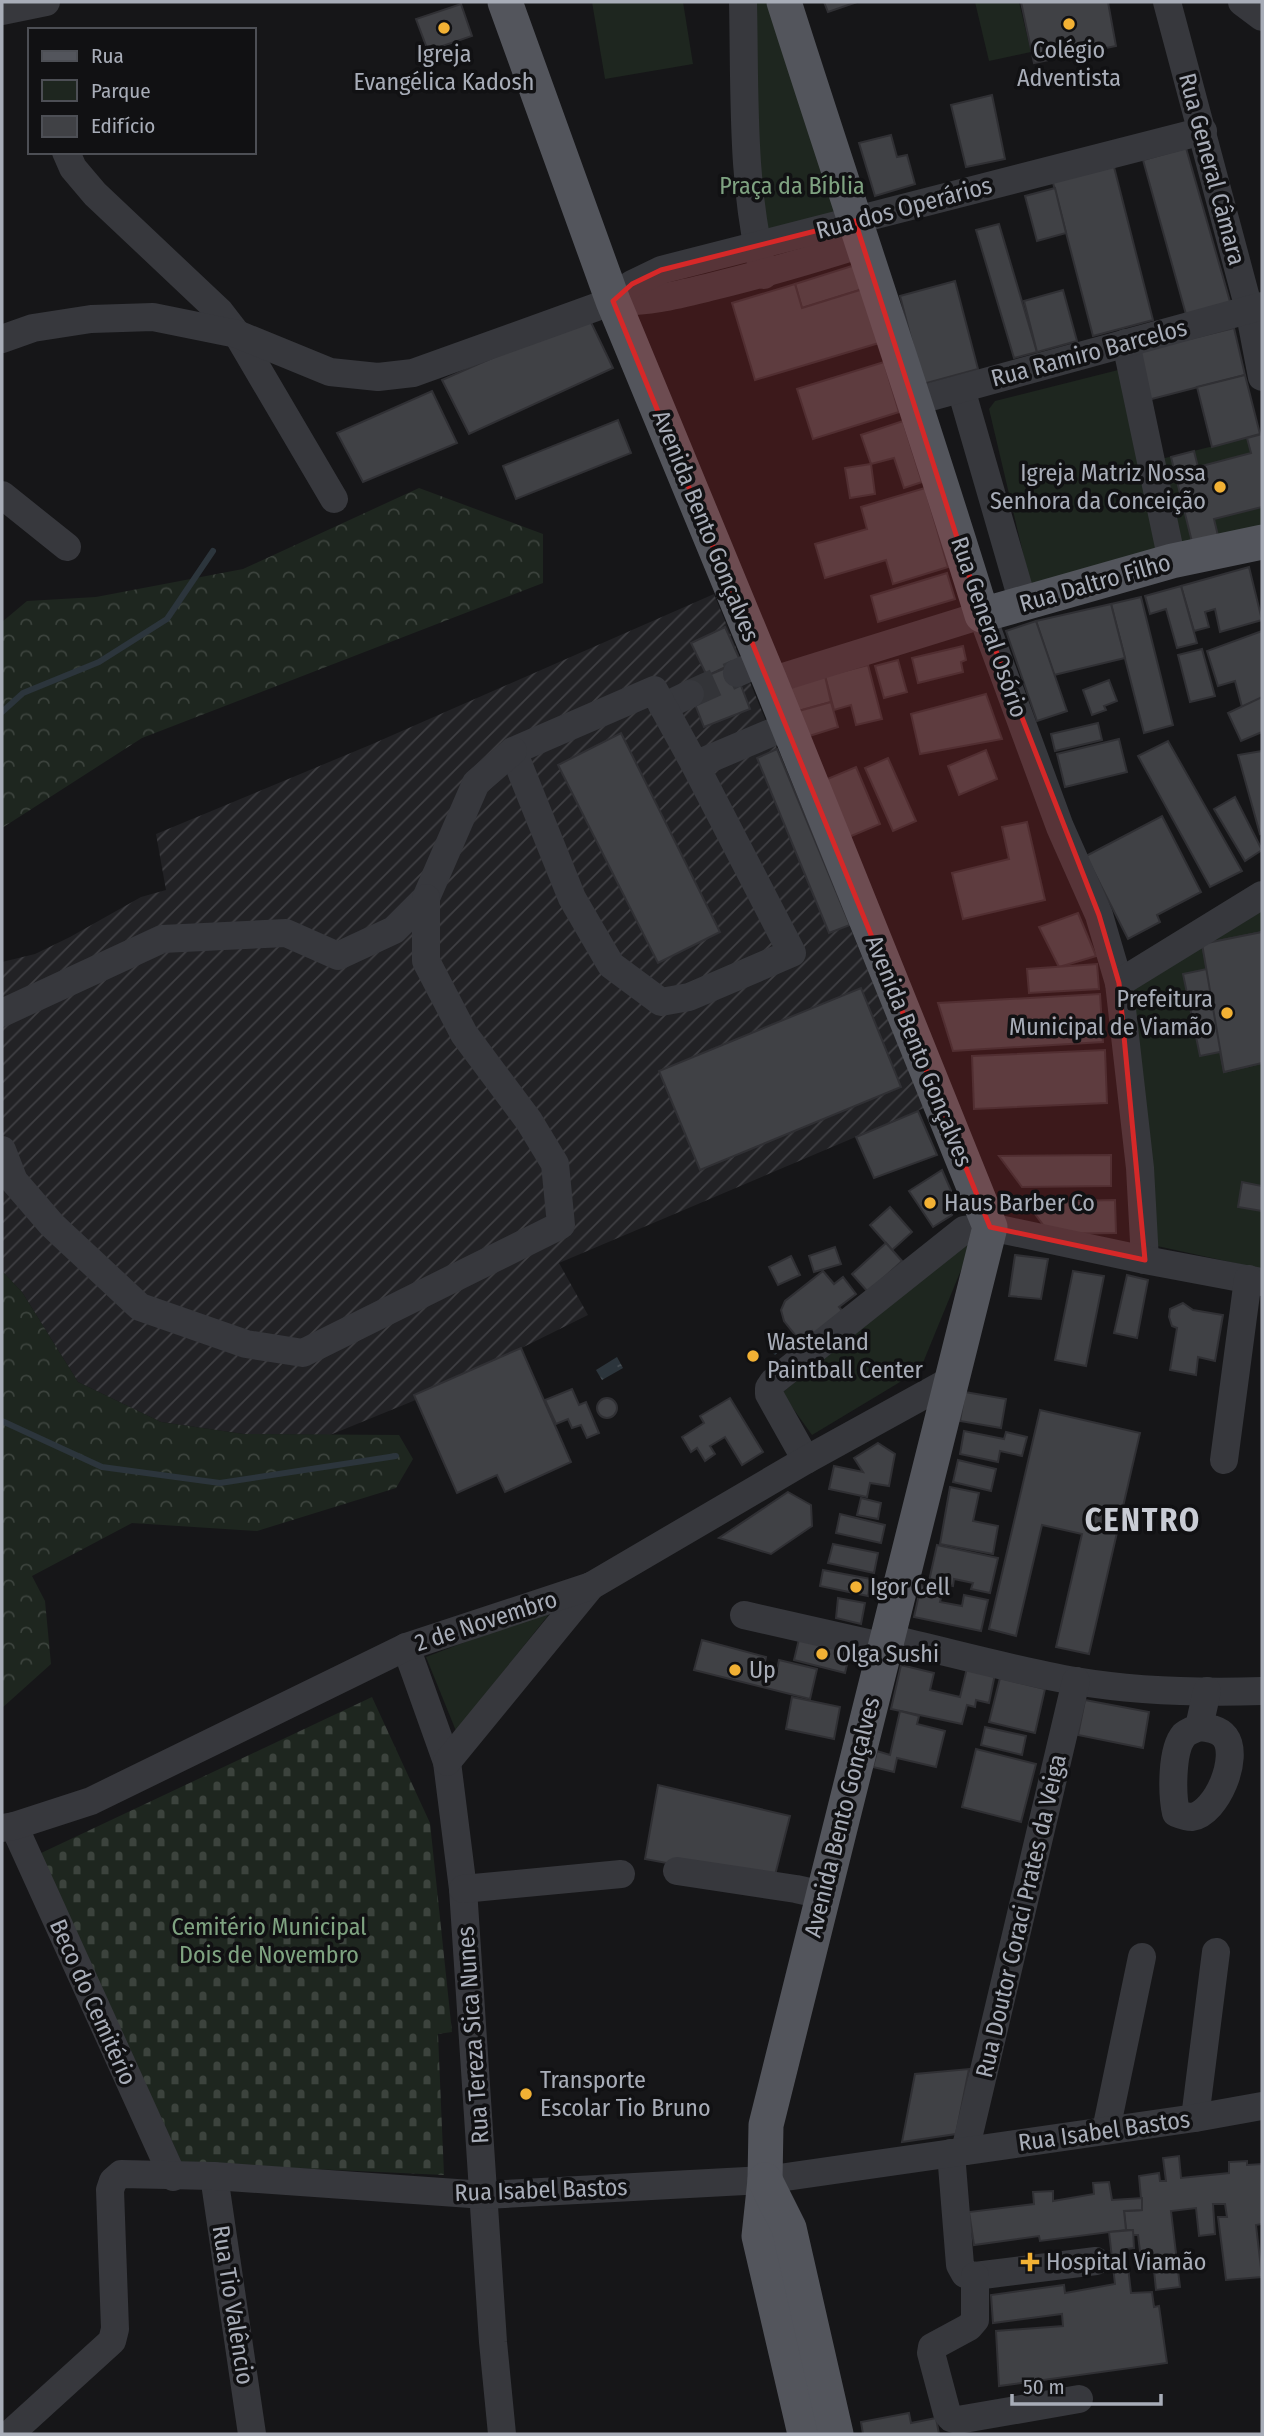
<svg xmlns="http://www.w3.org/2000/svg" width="1264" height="2436" viewBox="0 0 1264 2436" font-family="'Fira Sans Condensed',sans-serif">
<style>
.industrial{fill:url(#industrial-furrows)}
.forest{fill:url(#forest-crowns)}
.cemetery{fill:url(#cemetery-stones)}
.park{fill:#1e261f}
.water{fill:url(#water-ripples)}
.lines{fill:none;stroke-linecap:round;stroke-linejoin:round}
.stream{stroke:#2c353c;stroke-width:6}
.building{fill:#404145;stroke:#303034;stroke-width:2}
.minor-tunnel{stroke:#333438;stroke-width:28;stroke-dasharray:28 14;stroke-linecap:butt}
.minor{stroke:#37383d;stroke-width:28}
.major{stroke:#53555c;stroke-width:35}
.marked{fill:#d62828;fill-opacity:0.2;stroke:#d62828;stroke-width:5;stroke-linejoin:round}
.poi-dot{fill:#f2b134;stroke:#111113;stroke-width:2.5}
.labels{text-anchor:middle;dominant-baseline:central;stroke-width:7;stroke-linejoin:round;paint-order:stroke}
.poi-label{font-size:24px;fill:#a8adb8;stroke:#111113;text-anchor:start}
.street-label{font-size:24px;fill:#a8adb8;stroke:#111113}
.park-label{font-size:24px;fill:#7fa381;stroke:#111113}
.district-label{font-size:32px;font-weight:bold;letter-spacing:2px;fill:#c9ccd4;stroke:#111113}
</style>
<defs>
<pattern id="industrial-furrows" width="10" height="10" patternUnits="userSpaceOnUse" patternTransform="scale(1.75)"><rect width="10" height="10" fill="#222225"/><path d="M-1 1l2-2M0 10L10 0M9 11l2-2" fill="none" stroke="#3f3f43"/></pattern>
<pattern id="forest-crowns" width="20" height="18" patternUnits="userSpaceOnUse" patternTransform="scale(1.75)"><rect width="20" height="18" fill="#1e261f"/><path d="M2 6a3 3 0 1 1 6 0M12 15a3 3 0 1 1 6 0" fill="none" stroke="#3c433d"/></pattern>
<pattern id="cemetery-stones" width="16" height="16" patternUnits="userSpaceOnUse" patternTransform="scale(1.75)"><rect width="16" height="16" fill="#1e261f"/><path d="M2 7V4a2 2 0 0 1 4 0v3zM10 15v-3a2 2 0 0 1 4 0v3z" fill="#3c433d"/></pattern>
<pattern id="water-ripples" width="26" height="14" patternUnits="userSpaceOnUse" patternTransform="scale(1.75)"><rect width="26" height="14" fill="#2c353c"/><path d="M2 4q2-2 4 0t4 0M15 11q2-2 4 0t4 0" fill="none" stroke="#485056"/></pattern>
</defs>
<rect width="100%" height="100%" fill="#161618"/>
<path class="industrial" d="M714,594L924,1108L559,1263L588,1315L423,1397L330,1435L244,1434L161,1422L78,1382L22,1292L2,1271V962L35,954L70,937L141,897L166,890L156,834L370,745Z"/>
<g class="forest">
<path d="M419,488L543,534V583L142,738L2,828V622L27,601L96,597L243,569Z"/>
<path d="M2,1271L22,1292L78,1382L161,1422L244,1434L399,1435L413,1459L396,1488L257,1531L132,1523L32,1576L45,1601L51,1664L2,1708Z"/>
</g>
<path class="cemetery" d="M372,1697L430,1823L452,2032L438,2034L444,2175L182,2163L39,1854Z"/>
<g class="park">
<path d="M592,2H683L693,64L605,79Z"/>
<path d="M749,2H778L839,213L757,235Z"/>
<path d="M975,2H1019L1031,52L989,61Z"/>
<path d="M1134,366L1161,459L1262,434V529L1031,587L989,409L995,401Z"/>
<path d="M1262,907V1269L1157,1246L1128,987Z"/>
<path d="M968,1237V1253L920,1370L812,1435L782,1393Z"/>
<path d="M554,1608L456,1731L426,1657Z"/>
</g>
<g class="water">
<path d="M785,1333L792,1341L775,1355L768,1348Z"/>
<path d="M617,1357L623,1368L602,1380L596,1370Z"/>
</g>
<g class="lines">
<g class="stream">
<path d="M2,712L23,693L99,662L167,619L213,551"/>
<path d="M2,1421L102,1467L220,1483L396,1456"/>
</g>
</g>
<g class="building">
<path d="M824,2H857L828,12Z"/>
<path d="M1021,2H1108L1116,46L1034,63Z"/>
<path d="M461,4L472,36L428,51L416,19Z"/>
<path d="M992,95L1005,159L966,167L951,105Z"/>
<path d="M891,135L897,157L907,155L915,184L875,196L859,143Z"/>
<path d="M1186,148L1231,305L1187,318L1143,160Z"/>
<path d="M1113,163L1153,320L1093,336L1052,179Z"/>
<path d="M1055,188L1066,233L1037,241L1025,196Z"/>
<path d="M999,224L1037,352L1014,358L976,230Z"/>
<path d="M855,265L863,289L802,308L795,284Z"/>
<path d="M955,281L978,369L923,384L900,296Z"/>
<path d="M795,284L802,308L863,289L879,343L755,380L732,303Z"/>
<path d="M1063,290L1077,341L1037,352L1024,301Z"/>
<path d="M588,316L613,368L469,434L442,380Z"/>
<path d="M1234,328L1245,375L1144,401L1132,353Z"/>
<path d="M884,362L899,412L813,439L797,389Z"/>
<path d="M1245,375L1260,434L1212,447L1197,387Z"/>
<path d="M432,391L457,443L363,482L337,433Z"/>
<path d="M618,420L631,453L516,499L503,466Z"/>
<path d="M903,421L922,482L904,488L894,458L871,464L861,435Z"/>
<path d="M1262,434V507L1214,519L1219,540L1193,546L1171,457L1194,451L1198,467L1251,453L1247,438Z"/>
<path d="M871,464L875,494L850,498L845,468Z"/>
<path d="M925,488L948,567L893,584L886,560L825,578L815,544L867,529L861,507Z"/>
<path d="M1249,567L1262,620L1220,632L1215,609L1205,612L1209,627L1194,631L1181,586Z"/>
<path d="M947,573L955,599L878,622L871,596Z"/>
<path d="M1181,586L1197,643L1177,648L1166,609L1150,614L1145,596Z"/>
<path d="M1141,597L1173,725L1144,733L1111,604Z"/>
<path d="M1111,604L1125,658L1054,675L1036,621Z"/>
<path d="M1036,621L1067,711L1037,721L1006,631Z"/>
<path d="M725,627L740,660L707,676L691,643Z"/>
<path d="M1262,631V698L1242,707L1235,681L1218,686L1207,651Z"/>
<path d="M963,646L966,660L961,662L963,672L918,683L912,658Z"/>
<path d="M1202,649L1215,696L1190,702L1178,655Z"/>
<path d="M898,660L907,692L884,698L875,666Z"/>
<path d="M733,665L750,709L704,727L687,684Z"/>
<path d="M868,665L882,719L856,725L851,705L834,710L825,676Z"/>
<path d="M825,676L831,702L795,712L785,686Z"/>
<path d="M1109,680L1117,701L1104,706L1106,710L1092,715L1083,690Z"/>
<path d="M986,694L1002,739L920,754L911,714Z"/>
<path d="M1262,697V732L1241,741L1228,713Z"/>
<path d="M831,702L838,727L803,738L795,712Z"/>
<path d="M1098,723L1102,740L1055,751L1051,734Z"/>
<path d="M621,733L720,932L658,963L558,765Z"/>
<path d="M1119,739L1127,772L1065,787L1057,754Z"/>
<path d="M1168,741L1242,871L1210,887L1138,756Z"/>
<path d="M777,749L850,925L829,933L757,758Z"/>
<path d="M986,750L997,779L959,795L948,766Z"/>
<path d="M1262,751V833L1260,834L1238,755Z"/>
<path d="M888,758L916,821L893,831L865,768Z"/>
<path d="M856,767L880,824L849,837L825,780Z"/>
<path d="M1235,797L1262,850L1245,861L1214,809Z"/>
<path d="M1162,816L1201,892L1157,915L1160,922L1128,939L1086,856Z"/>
<path d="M1027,822L1045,900L963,919L952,873L1009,859L1002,827Z"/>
<path d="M1078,913L1096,956L1059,967L1039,927Z"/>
<path d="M1262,932V1063L1224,1072L1220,1052L1200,1056L1183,974L1207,969L1202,944Z"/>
<path d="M1262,932V1063L1224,1072L1202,944Z"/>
<path d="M1097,964L1099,989L1029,993L1027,969Z"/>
<path d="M861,988L901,1087L700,1170L659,1071Z"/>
<path d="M1100,994L1103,1042L953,1051L938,1003Z"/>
<path d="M1105,1050L1107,1103L974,1109L972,1056Z"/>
<path d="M918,1111L937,1155L874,1178L856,1137Z"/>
<path d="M1111,1155V1186L1022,1187L999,1156Z"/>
<path d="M942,1170L956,1202L952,1215L933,1227L909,1191Z"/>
<path d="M1242,1182L1262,1186V1211L1238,1207Z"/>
<path d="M1115,1200L1116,1233L1050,1234L1026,1202Z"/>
<path d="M890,1207L912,1232L892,1250L870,1225Z"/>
<path d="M886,1243L902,1261L868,1292L852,1274Z"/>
<path d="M835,1247L841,1264L814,1272L809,1256Z"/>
<path d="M1015,1255L1048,1259L1041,1299L1009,1296Z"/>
<path d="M791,1256L800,1275L778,1285L769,1267Z"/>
<path d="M823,1271L834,1284L843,1277L856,1294L839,1307L844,1313L815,1336L812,1331L800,1341L784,1321L781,1310L785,1301Z"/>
<path d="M1073,1271L1104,1276L1086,1366L1055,1360Z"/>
<path d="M1127,1275L1148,1280L1137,1338L1114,1333Z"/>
<path d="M1183,1303L1193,1310L1223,1315L1215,1361L1198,1357L1196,1375L1170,1370L1177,1328L1172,1326L1169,1317L1170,1309Z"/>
<path d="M521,1348L571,1462L505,1492L497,1475L457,1493L414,1395Z"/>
<path d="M572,1389L579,1405L586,1402L599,1433L587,1438L581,1425L572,1428L568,1419L556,1424L545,1400Z"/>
<path d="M965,1392L1006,1399L1001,1428L960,1421Z"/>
<circle cx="607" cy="1408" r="10"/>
<path d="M730,1398L763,1452L742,1465L725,1437L710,1446L715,1454L705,1461L697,1448L691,1452L682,1437L704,1423L700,1416Z"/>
<path d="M1040,1410L1140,1433L1089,1654L1056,1647L1082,1534L1042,1525L1016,1636L989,1629Z"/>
<path d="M964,1431L1004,1439L1006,1432L1027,1437L1022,1456L1000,1451L998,1462L960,1454Z"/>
<path d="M878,1443L895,1454L889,1486L870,1483L867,1497L829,1489L834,1466L863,1472L854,1458Z"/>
<path d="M958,1460L996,1469L991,1491L953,1482Z"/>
<path d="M950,1487L979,1493L973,1521L998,1526L993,1554L940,1544Z"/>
<path d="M788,1492L811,1505L812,1526L771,1554L719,1538Z"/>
<path d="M861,1498L881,1503L878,1519L857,1515Z"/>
<path d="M840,1514L885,1525L881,1543L836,1533Z"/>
<path d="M833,1544L878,1553L874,1573L828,1563Z"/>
<path d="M937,1545L998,1558L990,1593L971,1589L973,1583L954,1579L953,1586L929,1581Z"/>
<path d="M823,1570L871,1579L868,1596L820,1586Z"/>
<path d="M921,1585L943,1590L940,1602L962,1606L964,1595L988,1600L981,1631L914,1617Z"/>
<path d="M838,1598L865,1603L861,1624L836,1618Z"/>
<path d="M800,1635L851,1648L845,1673L794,1660Z"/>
<path d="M702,1640L766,1657L764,1667L777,1670L779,1660L817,1669L810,1699L694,1670Z"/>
<path d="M901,1665L934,1673L930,1690L960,1697L967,1668L995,1674L989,1703L976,1700L975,1707L967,1705L962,1724L891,1709Z"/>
<path d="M1000,1678L1045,1689L1035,1733L989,1722Z"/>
<path d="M792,1697L840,1707L834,1739L786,1729Z"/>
<path d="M1085,1700L1149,1712L1143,1748L1078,1735Z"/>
<path d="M900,1711L919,1716L917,1724L945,1731L936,1767L897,1758L894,1772L873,1767L877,1751L890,1755Z"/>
<path d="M985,1727L1026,1736L1022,1755L981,1745Z"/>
<path d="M976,1749L1036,1764L1021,1822L962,1807Z"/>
<path d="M658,1785L790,1816L773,1883L645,1859Z"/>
<path d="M969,2069L956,2134L902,2142L915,2074Z"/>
<path d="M1179,2156L1181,2178L1229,2173V2162L1247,2161V2165L1262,2164V2224L1256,2225L1262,2277L1226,2280L1218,2217H1227L1225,2204H1213L1215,2234L1199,2236L1196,2208L1171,2211L1180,2287L1156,2290L1152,2250L1140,2251L1138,2235H1133V2230H1126L1124,2211L1142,2210L1139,2176L1159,2173L1160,2181H1166L1163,2158Z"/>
<path d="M1109,2182L1112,2200L1142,2198V2210L1124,2211L1126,2230L1040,2241L1039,2236L974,2245L969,2212L1034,2204L1033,2192L1053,2191V2201L1094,2194L1093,2183Z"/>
<path d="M1133,2230L1134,2248L1126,2249L1131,2293L1152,2292L1154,2307L1159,2306L1167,2363L999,2386L996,2331L1063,2326L1062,2314L993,2323L991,2295L1064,2285L1065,2293L1115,2284L1109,2232Z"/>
<path d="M909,2413L911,2423L936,2418L939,2434H863L861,2422Z"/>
</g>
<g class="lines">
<path class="minor-tunnel" d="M690,694L737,673"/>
<g class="minor">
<path d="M743,2C745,92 741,186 764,275"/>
<path d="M1167,2L1249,309L1262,377"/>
<path d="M1242,2L1262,17"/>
<path d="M2,11L46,2"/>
<path d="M66,152L73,168L95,194L220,312L237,334L334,499"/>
<path d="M613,301C646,303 677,295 710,287C761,275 811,260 862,244"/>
<path d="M2,339L33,328L91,319L153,317L237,334L330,372L378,377L413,373L613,301L632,284L661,270L1203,131"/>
<path d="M1126,343L1172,561"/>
<path d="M961,389L1023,603"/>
<path d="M916,401L1262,306"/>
<path d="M2,495L67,547"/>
<path d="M737,673L762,662"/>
<path d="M770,681L982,615L1060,827L1099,915L1119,983L1140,1168L1145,1260"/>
<path d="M663,707L690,694"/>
<path d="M695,765L654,690L513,751L572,898L611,965L661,1002L689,997L792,953L695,765L787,726"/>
<path d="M1119,983L1262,895"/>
<path d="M2,1013L162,939L286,933L338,956L394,930L426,898L476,783L513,751"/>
<path d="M2,1150L14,1181L52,1225L140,1307L246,1344L303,1353L561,1225L555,1164L529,1121L464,1034L426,961V898"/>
<path d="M806,1460L769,1394V1388L773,1382L964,1230L990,1227L1145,1260L1262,1282"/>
<path d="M1224,1460L1248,1279"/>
<path d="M744,1615L885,1647"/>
<path d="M887,1638C949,1652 1012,1670 1075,1681C1135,1691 1201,1693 1262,1691"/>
<path d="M406,1647L447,1762L463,1889L493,2342L502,2434"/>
<path d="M1199,1727C1208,1728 1219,1729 1225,1737C1240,1757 1217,1813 1192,1817C1187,1817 1181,1815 1176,1813C1172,1795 1171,1750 1184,1735C1187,1732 1195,1729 1199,1727L1207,1691"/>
<path d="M447,1762L591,1586"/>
<path d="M14,1826L173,2177"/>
<path d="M2,1828L14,1826L91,1801L406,1647L591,1586L806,1460L953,1379"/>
<path d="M677,1871L796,1889L823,1895"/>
<path d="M463,1889L621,1874"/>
<path d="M1195,2118L1216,1952"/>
<path d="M1106,2130L1142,1957"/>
<path d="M965,2151L1076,1681"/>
<path d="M951,2153L960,2265L965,2274L975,2276L1096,2261"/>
<path d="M214,2176L252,2434"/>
<path d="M975,2276V2320L969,2327L932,2347L931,2353L947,2413L951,2418L958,2420L1079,2399"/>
<path d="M13,2431L112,2341L115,2329L110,2190L113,2181L121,2174L214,2176L485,2195L765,2180L1195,2118L1262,2106"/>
</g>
<g class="major">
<path d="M505,2L613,301L770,681L990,1227L766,2125L765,2180L759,2236L805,2434"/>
<path d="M784,2C849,206 919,410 982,615L1172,561L1262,542"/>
<path d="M765,2180L789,2228L836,2434"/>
</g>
</g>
<path class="marked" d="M855,221L982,615L1099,915L1119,983L1145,1260L990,1227L613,301L632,284L661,270Z"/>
<g class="poi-dot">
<circle cx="1069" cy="24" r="7"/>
<circle cx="444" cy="28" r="7"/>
<circle cx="1220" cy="487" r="7"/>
<circle cx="1227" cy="1013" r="7"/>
<circle cx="930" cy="1203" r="7"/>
<circle cx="753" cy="1356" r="7"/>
<circle cx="856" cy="1587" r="7"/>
<circle cx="822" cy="1654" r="7"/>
<circle cx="735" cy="1670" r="7"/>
<circle cx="526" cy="2094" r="7"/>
<path d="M1026.5 2251.5h7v7h7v7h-7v7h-7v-7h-7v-7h7z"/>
</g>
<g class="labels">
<g class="poi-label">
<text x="1069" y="50" text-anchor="middle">Colégio<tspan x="1069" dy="28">Adventista</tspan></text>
<text x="444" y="54" text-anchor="middle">Igreja<tspan x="444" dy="28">Evangélica Kadosh</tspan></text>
<text x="1206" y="473" text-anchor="end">Igreja Matriz Nossa<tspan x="1206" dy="28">Senhora da Conceição</tspan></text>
<text x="1213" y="999" text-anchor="end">Prefeitura<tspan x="1213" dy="28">Municipal de Viamão</tspan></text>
<text x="944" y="1203">Haus Barber Co</text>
<text x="767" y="1342">Wasteland<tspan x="767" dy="28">Paintball Center</tspan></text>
<text x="870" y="1587">Igor Cell</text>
<text x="836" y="1654">Olga Sushi</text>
<text x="749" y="1670">Up</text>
<text x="540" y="2080">Transporte<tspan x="540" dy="28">Escolar Tio Bruno</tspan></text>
<text x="1046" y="2262">Hospital Viamão</text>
</g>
<g class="street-label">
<text transform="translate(1212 169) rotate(75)">Rua General Câmara</text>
<text transform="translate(904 208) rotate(-15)">Rua dos Operários</text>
<text transform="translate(1089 353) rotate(-15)">Rua Ramiro Barcelos</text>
<text transform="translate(706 526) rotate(68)">Avenida Bento Gonçalves</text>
<text transform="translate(1095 583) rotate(-16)">Rua Daltro Filho</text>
<text transform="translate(989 627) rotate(71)">Rua General Osório</text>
<text transform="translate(919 1051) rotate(68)">Avenida Bento Gonçalves</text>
<text transform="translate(486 1621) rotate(-18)">2 de Novembro</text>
<text transform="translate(842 1817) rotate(-76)">Avenida Bento Gonçalves</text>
<text transform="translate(1021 1916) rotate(-77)">Rua Doutor Coraci Prates da Veiga</text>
<text transform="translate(93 2002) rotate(66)">Beco do Cemitério</text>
<text transform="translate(473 2035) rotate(-94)">Rua Tereza Sica Nunes</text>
<text transform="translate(1104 2131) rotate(-8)">Rua Isabel Bastos</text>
<text transform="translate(541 2190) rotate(-2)">Rua Isabel Bastos</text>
<text transform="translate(233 2305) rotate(81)">Rua Tio Valêncio</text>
</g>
<g class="park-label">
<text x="792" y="186">Praça da Bíblia</text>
<text x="269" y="1927">Cemitério Municipal<tspan x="269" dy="28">Dois de Novembro</tspan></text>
</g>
<g class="district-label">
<text x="1143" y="1520">CENTRO</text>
</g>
</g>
<rect width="1264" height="2436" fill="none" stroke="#a8adb8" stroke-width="7"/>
<rect x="28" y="28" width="228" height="126" fill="#111113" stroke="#4d4f55" stroke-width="2"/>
<rect x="42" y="51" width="35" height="10" fill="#53555c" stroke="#4d4f55" stroke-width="2"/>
<text x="91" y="63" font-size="21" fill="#a8adb8">Rua</text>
<rect x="42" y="80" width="35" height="21" fill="#1e261f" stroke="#4d4f55" stroke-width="2"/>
<text x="91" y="98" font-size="21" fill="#a8adb8">Parque</text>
<rect x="42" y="116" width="35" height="21" fill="#404145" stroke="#4d4f55" stroke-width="2"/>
<text x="91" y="133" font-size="21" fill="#a8adb8">Edifício</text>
<path d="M1012 2394v10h149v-10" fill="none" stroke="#a8adb8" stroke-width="3.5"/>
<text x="1023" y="2394" font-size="21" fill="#a8adb8" stroke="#111113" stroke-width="5" paint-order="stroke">50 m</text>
</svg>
